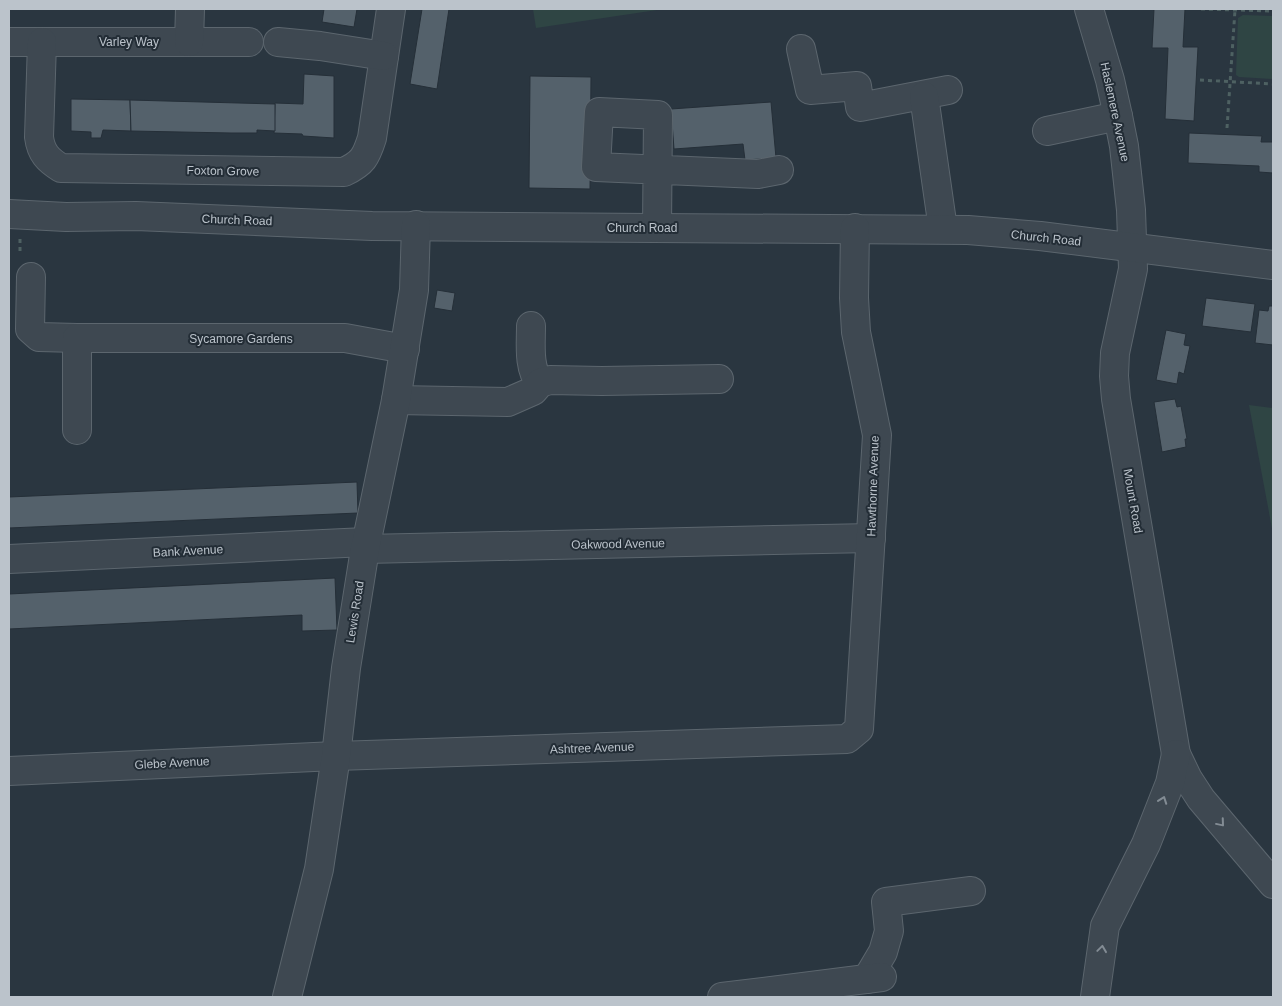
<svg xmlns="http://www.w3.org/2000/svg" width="1282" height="1006" viewBox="0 0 1282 1006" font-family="Helvetica,sans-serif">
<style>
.green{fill:#2f4544}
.building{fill:#54616b;stroke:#252f38}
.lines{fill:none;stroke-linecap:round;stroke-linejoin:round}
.minor-casing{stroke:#5c666e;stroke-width:30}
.path{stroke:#4e6162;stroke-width:3;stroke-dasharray:4 4;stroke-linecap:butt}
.minor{stroke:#3e4851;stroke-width:28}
.oneway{stroke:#838c94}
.labels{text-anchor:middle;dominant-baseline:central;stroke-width:4;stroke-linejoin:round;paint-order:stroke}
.street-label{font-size:12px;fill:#bbc3cb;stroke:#232d36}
</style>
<rect width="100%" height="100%" fill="#2a3640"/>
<g class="green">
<path d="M533,9H657V10L536,28Z"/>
<path d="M1243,15L1273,16V79L1239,77L1236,75L1238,18Z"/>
<path d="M1249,405L1273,408V534Z"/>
</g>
<g class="building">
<path d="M324,9H357L354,27L322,22Z"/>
<path d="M422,9H449L437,89L410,84Z"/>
<path d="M1154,9H1185L1183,47H1198L1194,121L1165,119L1168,48H1152Z"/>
<path d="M304,74L334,76V138L303,136L302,134L274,133L275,103L303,104Z"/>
<path d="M530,76L591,77L590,189L529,188Z"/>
<path d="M71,99L130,100L131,131L103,130L101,138H91V132L71,131Z"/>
<path d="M130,100L275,104V131L257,130V133H231L131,131Z"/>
<path d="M771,102L776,158L745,160L743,144L674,149L671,109Z"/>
<path d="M1189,133L1262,136L1261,142H1273V173L1259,172V166L1188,163Z"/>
<path d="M437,290L455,293L452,311L434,308Z"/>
<path d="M1206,298L1255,304L1251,332L1202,326Z"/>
<path d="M1269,306H1273V345L1255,343L1259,310L1268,311Z"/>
<path d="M1166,330L1186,334L1184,345L1190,346L1184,374L1179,372L1177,384L1156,380Z"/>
<path d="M1175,399L1177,407L1181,406L1187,439H1185L1186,447L1162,452L1154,402Z"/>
<path d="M357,482L358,513L9,528V497Z"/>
<path d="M335,578L337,630L302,631V615L9,629V594Z"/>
</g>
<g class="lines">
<g class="minor-casing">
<g id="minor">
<path d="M1089,9L1110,80L1118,116L1124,146L1131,210L1133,269L1115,353L1114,376L1116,399L1176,754L1188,779L1201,799L1273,884"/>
<path d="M9,42H249"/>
<path d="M42,42L39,137C41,153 48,160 61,168L344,172C363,163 366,157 372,138L391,9"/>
<path d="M189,42L190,9"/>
<path d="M278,42L320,46L384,56"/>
<path d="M801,49L810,90L857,86L860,107L948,90"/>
<path d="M924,96L943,229"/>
<path d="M1047,131L1118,116"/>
<path d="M9,214L66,217L136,216L372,226L968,230L1040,236L1273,265"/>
<path d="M657,228L658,115L599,112L596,167L758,174L779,170"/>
<path d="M31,277L30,329L39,337L77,338"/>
<path d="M531,326C531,344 528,368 540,383"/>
<path d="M396,400L508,402L533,391L540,383L550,380L602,381L719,379"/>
<path d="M77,430V338H345L405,349"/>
<path d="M365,549L871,538"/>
<path d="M9,559L366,542"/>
<path d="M9,771L336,756L847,739L859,729L877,435L856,332L854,298L855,228"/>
<path d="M867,979L883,952L889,931L886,902L971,891"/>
<path d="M287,997L319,869L336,756L346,668L365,549L396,400L414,290L416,225"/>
<path d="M722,997L882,977"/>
<path d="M1095,997L1105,926L1146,844L1170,783L1176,754"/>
</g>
</g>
<g class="path">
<path d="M1201,9L1273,11"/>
<path d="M1200,80L1273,84"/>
<path d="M1227,128L1235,10"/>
<path d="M20,239V255"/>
</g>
<use href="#minor" class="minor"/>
</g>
<defs><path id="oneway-chevron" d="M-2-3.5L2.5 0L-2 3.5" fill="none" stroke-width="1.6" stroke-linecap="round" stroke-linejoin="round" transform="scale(1.25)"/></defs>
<g class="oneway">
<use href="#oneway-chevron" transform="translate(1163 800) rotate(-70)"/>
<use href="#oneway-chevron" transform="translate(1221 823) rotate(50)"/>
<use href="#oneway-chevron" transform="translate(1102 949) rotate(-82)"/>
</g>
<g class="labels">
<g class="street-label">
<text x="129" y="42">Varley Way</text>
<text transform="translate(1115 112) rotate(78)">Haslemere Avenue</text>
<text transform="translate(223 171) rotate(1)">Foxton Grove</text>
<text transform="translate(237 220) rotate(2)">Church Road</text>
<text x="642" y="228">Church Road</text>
<text transform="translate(1046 238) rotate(6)">Church Road</text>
<text x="241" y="339">Sycamore Gardens</text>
<text transform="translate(873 486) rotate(-88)">Hawthorne Avenue</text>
<text transform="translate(1133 501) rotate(80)">Mount Road</text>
<text transform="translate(618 544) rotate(-1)">Oakwood Avenue</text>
<text transform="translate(188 551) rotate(-3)">Bank Avenue</text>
<text transform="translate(355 612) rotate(-81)">Lewis Road</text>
<text transform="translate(592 748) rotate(-2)">Ashtree Avenue</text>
<text transform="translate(172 763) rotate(-3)">Glebe Avenue</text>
</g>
</g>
<rect width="1282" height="1006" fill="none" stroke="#bbc3cb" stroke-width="20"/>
</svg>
